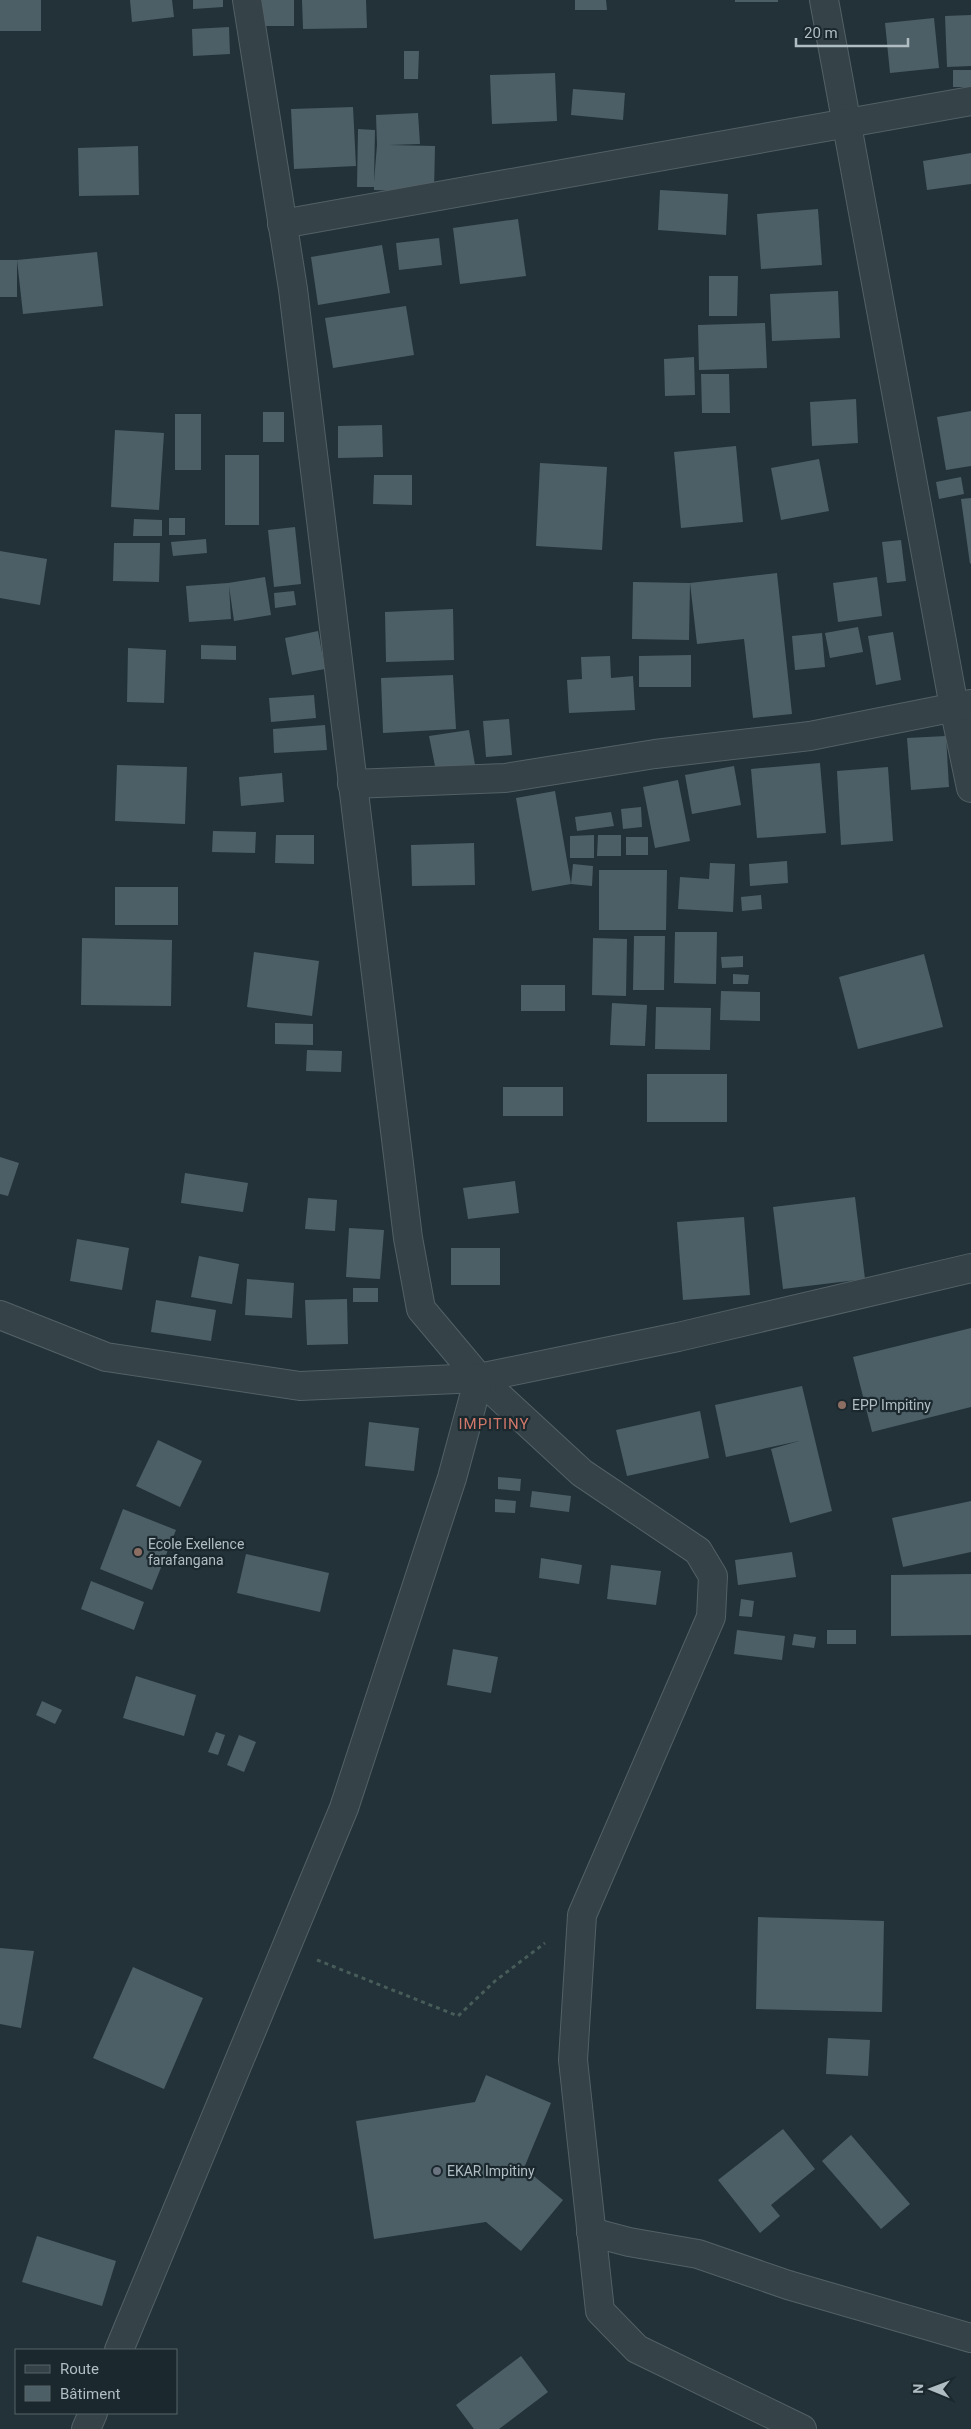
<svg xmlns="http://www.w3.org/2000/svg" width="971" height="2429" viewBox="0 0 971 2429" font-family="Roboto,sans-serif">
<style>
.building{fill:#4d5f66}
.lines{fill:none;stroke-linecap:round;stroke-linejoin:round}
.minor-casing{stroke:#536166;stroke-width:30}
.path{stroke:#485c59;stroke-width:3;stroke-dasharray:4 4;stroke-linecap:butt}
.minor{stroke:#354348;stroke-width:28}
.education-dot{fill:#8d6e63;stroke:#1b282d;stroke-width:2}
.worship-dot{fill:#6b7280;stroke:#1b282d;stroke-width:2}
.labels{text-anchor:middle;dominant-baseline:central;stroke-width:4.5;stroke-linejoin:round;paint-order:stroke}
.poi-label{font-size:14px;fill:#b0bec4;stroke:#1b282d;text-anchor:start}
.neighbourhood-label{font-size:15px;letter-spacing:1px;fill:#d0786a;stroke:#1b282d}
</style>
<rect width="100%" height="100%" fill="#223238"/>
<g class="building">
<rect x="0" y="0" width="41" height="31"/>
<path d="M130,0H172L174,17L132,22Z"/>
<path d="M193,0H223V7L193,9Z"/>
<rect x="262" y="0" width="32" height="26"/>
<path d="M302,0H366L367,28L303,29Z"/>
<path d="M575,0H606L607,10H575Z"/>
<rect x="735" y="0" width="43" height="2"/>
<path d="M971,15V66L947,67L945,16Z"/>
<path d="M934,18L939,68L890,73L885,23Z"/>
<path d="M229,27L230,54L193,56L192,29Z"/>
<path d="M404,51H419L418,79H404Z"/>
<rect x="953" y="70" width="18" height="17"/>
<path d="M555,73L557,121L492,124L490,75Z"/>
<path d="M573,89L625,93L623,120L571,115Z"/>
<path d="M353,107L356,166L294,169L291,109Z"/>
<path d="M418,113L420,144L389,145L435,146L434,192L374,190V187H357L358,129L375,130L374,182L377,145L376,115Z"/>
<path d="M138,146L139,195L79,196L78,148Z"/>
<path d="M971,153V184L927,190L923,161Z"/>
<path d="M660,190L728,194L726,235L658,230Z"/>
<path d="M818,209L822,265L761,269L757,214Z"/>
<path d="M518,219L526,276L460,284L453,228Z"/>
<path d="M439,238L442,265L399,270L396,243Z"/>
<path d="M382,245L390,293L318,305L311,257Z"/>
<path d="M97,252L103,306L23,314L17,260Z"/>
<rect x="0" y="260" width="17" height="37"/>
<path d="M709,276H738L737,316H709Z"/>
<path d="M838,291L840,338L772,341L770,294Z"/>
<path d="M406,306L414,355L333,368L325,318Z"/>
<path d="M765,323L767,368L699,370L698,325Z"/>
<path d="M694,357L695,395L665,396L664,359Z"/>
<path d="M701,374H729L730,413H702Z"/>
<path d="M856,399L858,443L812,446L810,402Z"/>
<path d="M971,411V466L946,470L937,417Z"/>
<rect x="263" y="412" width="21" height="30"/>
<rect x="175" y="414" width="26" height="56"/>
<path d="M382,425L383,457L338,458V426Z"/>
<path d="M115,430L164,433L159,510L111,507Z"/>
<path d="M736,446L743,522L681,528L674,452Z"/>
<rect x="225" y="455" width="34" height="70"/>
<path d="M819,459L829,511L781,520L771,468Z"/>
<path d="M540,463L607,467L602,550L536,546Z"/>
<path d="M374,475H412V505L373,504Z"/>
<path d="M961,477L964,494L939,499L936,482Z"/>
<path d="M971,498V563L970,564L961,499Z"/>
<rect x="169" y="518" width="16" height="17"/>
<path d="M134,519L162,520V536H133Z"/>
<path d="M295,527L301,584L274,587L268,530Z"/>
<path d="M206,539L207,553L173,556L171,542Z"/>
<path d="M901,540L906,581L887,583L882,542Z"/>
<path d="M114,543H160L159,582L113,581Z"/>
<path d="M0,551L47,559L40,605L0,598Z"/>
<path d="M777,573L792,714L753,718L744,639L697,644L690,583Z"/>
<path d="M265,577L271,615L234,621L229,586L231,619L189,622L186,586L228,583Z"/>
<path d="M877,577L882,616L838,622L833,583Z"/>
<path d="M633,582L690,583L689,640L632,639Z"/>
<path d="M294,591L296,605L275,608L274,593Z"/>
<path d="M453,609L454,660L386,662L385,612Z"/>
<path d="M858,627L863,652L830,658L825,633Z"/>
<path d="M318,631L325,669L292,675L285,638Z"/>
<path d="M893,632L901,680L876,685L868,636Z"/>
<path d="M822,633L825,667L795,670L792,636Z"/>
<path d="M201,645L236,646V660L201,659Z"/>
<path d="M128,648L166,650L164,703L127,702Z"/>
<path d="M691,655V687H639V656Z"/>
<path d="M610,656L611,678L633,676L635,710L569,713L567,680L582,679L581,657Z"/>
<path d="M453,675L456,729L383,733L381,678Z"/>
<path d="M314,695L316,718L271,722L269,698Z"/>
<path d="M509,719L512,755L486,757L483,721Z"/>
<path d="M325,725L327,750L274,753L273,729Z"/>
<path d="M469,730L475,765L436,771L429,736Z"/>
<path d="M946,736L949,787L911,790L907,738Z"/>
<path d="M820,763L826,833L757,838L751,769Z"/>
<path d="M117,765L187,767L185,824L115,821Z"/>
<path d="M734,766L741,805L692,814L685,775Z"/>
<path d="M888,767L893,841L841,845L837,771Z"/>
<path d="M282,773L284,802L241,806L239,777Z"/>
<path d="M678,780L690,841L655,848L643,787Z"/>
<path d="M555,791L571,884L573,864L593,866L592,886L571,884L532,891L516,798Z"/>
<path d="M641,807L642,827L623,829L621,809Z"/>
<path d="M611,812L614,826L577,831L575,817Z"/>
<path d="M213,831L256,832L255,853L212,852Z"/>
<path d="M276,835H314V864L275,863Z"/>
<path d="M594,835V858H570V836Z"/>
<path d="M598,835H621V856H597Z"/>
<rect x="626" y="837" width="22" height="18"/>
<path d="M474,843L475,885L412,886L411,845Z"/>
<path d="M787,861L788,883L750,886L749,864Z"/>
<path d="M710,863L735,864L733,912L678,909L680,877L709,879Z"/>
<path d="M599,870H667L666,930H599Z"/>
<rect x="115" y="887" width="63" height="38"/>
<path d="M761,895L762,909L742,911L741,897Z"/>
<path d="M675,932H717L716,984L674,983Z"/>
<path d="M634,936H665L664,990H633Z"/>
<path d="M82,938L172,940L171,1006L81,1005Z"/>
<path d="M593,938L627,939L626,996L592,995Z"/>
<path d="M254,952L319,961L312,1016L247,1007Z"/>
<path d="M924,954L943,1027L858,1049L839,977Z"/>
<path d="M743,956V967L722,968L721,957Z"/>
<path d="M733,974L749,975L748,984H733Z"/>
<rect x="521" y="985" width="44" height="26"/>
<path d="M721,991L760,992V1021L720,1020Z"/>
<path d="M612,1003L647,1005L645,1046L610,1045Z"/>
<path d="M656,1007L711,1008L710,1050L655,1049Z"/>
<path d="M275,1023L313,1024V1045L275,1044Z"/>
<path d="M307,1050L342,1051L341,1072L306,1071Z"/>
<rect x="647" y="1074" width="80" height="48"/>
<rect x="503" y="1087" width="60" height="29"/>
<path d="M0,1157L19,1163L8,1196L0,1194Z"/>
<path d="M185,1173L248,1183L243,1212L181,1203Z"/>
<path d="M515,1181L519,1213L468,1219L463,1188Z"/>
<path d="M855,1197L865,1279L783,1289L773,1207Z"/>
<path d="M308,1198L337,1200L335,1231L305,1229Z"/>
<path d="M744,1217L750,1295L683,1300L677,1222Z"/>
<path d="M349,1228L384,1230L380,1279L346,1277Z"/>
<path d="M77,1239L129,1248L122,1290L70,1281Z"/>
<rect x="451" y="1248" width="49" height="37"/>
<path d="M199,1256L239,1264L232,1304L191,1297Z"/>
<path d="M247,1279L294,1283L292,1318L245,1315Z"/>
<rect x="353" y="1288" width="25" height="14"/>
<path d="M347,1299L348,1344L307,1345L305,1300Z"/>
<path d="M156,1300L216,1310L211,1341L151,1332Z"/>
<path d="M971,1328V1407L872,1432L853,1357Z"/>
<path d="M802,1386L832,1511L790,1523L771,1449L799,1441L726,1457L715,1405Z"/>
<path d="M700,1411L709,1458L627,1476L616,1430Z"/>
<path d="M369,1422L419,1428L414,1471L365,1466Z"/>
<path d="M158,1440L202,1461L180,1507L136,1486Z"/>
<path d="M498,1477L521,1479L520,1491L498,1489Z"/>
<path d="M532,1491L571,1496L569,1512L530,1507Z"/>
<path d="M495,1499L516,1501L515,1513L495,1512Z"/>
<path d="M971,1501V1552L903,1567L892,1518Z"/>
<path d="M123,1509L176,1530L152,1590L100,1569Z"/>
<path d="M792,1552L796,1577L738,1585L735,1560Z"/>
<path d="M246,1554L329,1573L320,1612L237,1593Z"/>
<path d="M541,1558L582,1565L579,1584L539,1578Z"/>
<path d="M611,1565L661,1571L656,1605L607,1599Z"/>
<path d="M971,1574V1635L891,1636V1575Z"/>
<path d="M91,1581L144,1602L134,1630L81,1609Z"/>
<path d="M741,1599L754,1601L752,1617L739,1616Z"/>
<path d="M737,1630L785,1636L782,1660L734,1654Z"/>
<rect x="827" y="1630" width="29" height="14"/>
<path d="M794,1634L816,1637L814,1648L792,1645Z"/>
<path d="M453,1649L498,1657L491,1693L447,1685Z"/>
<path d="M136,1676L196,1695L184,1736L123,1718Z"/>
<path d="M42,1701L62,1710L55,1724L36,1715Z"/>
<path d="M216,1732L225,1735L218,1755L208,1752Z"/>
<path d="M239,1735L256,1742L244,1772L227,1765Z"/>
<path d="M758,1917L884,1921L882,2012L756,2009Z"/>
<path d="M0,1948L34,1951L21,2028L0,2024Z"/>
<path d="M133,1967L203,1998L164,2089L93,2058Z"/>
<path d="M828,2038L870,2040L868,2076L826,2074Z"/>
<path d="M486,2075L551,2103L524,2168L563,2200L521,2251L486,2222L374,2239L356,2121L475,2102Z"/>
<path d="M783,2129L815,2169L771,2205L780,2216L760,2233L718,2180Z"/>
<path d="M851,2135L910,2204L881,2229L822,2161Z"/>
<path d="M37,2236L116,2261L102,2306L22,2282Z"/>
<path d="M521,2356L548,2392L499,2429H474L456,2405Z"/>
</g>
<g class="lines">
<g class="minor-casing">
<g id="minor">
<path d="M247,0L293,289L408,1238L421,1309L479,1378L582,1473L698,1551L713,1576L711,1617L582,1915L573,2060L600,2311L637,2349L802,2429"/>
<path d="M824,0L954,707L971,788"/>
<path d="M282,224L971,101"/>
<path d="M352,784L505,778L655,754L810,736L971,704"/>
<path d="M0,1315L106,1357L300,1386L479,1378L678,1337L971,1268"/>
<path d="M591,2232L629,2242L698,2254L788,2285L971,2338"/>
<path d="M119,2350L344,1808L452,1478L479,1378"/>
<path d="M86,2429L93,2413"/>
</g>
</g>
<path class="path" d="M317,1960L458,2016L495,1981L545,1943"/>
<use href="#minor" class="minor"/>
</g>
<g class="education-dot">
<circle cx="842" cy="1405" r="5"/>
<circle cx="138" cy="1552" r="5"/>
</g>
<circle class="worship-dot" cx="437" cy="2171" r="5"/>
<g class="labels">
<g class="poi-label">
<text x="852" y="1405">EPP Impitiny</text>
<text x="148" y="1544">Ecole Exellence<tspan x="148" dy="16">farafangana</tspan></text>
<text x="447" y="2171">EKAR Impitiny</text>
</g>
<g class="neighbourhood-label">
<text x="494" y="1424">IMPITINY</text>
</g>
</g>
<rect x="15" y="2349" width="162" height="65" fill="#1b282d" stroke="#576469"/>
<rect x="25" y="2365" width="25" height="8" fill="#354348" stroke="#576469"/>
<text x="60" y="2374" font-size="15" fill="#b0bec4">Route</text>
<rect x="25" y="2386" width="25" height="15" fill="#4d5f66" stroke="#576469"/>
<text x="60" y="2399" font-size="15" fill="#b0bec4">Bâtiment</text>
<g transform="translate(931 2389) rotate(271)" stroke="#1b282d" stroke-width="4" paint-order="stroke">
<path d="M0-4L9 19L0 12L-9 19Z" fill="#b0bec4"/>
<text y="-8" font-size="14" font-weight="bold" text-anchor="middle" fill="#b0bec4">N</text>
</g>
<path d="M796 38v8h112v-8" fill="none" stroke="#b0bec4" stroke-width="2.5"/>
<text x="804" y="38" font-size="15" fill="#b0bec4" stroke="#1b282d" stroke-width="4" paint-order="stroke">20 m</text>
</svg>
